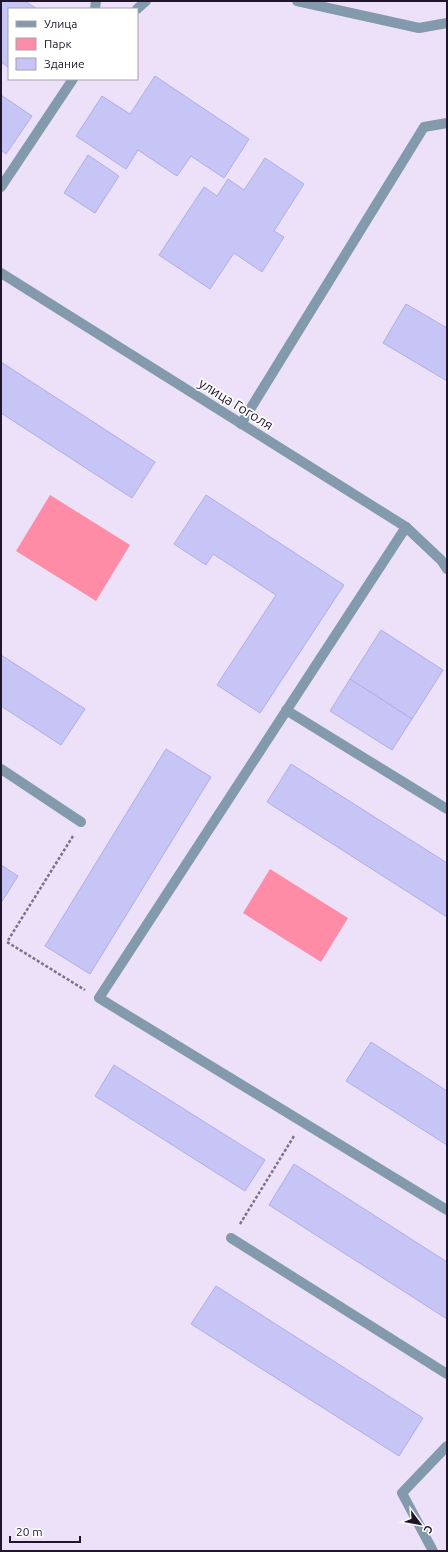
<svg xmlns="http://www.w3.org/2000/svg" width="448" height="1552" viewBox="0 0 448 1552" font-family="Ubuntu,sans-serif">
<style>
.green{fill:#ff8ca7}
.building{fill:#c7c5f6;stroke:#b0ade9}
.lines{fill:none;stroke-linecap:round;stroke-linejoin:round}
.path{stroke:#7c7288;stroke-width:2.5;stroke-dasharray:3 2;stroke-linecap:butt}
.minor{stroke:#8399ac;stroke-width:10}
.labels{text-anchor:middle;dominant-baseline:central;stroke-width:3.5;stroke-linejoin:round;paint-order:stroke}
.street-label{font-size:14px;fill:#20162b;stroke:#fff}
</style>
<rect width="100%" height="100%" fill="#ece1f9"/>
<g class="green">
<path d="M50,495L130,545L96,601L16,551Z"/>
<path d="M270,869L348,918L321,962L243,913Z"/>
</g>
<g class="building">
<path d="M1,1H25L37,9H9V68L1,62Z"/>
<path d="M155,76L249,139L224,178L191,156L177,176L138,150L126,169L76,136L102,96L130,114Z"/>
<path d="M1,95L32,116L6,154L1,150Z"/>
<path d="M88,155L119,176L95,213L64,193Z"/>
<path d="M265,158L304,184L274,231L284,237L262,272L234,253L210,289L159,255L204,187L217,196L228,179L244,190Z"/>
<path d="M406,304L447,328V381L383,343Z"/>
<path d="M1,362L155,462L132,498L1,413Z"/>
<path d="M206,495L344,585L260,713L217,685L276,595L213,554L206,565L174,544Z"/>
<path d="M381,630L443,670L412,719L350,679Z"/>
<path d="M1,655L85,709L61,745L1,706Z"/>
<path d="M350,679L412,719L392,750L330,711Z"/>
<path d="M166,749L211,777L90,974L45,946Z"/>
<path d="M291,764L447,863V917L267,802Z"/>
<path d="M1,865L18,876L1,903Z"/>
<path d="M371,1042L447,1091V1145L346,1081Z"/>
<path d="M114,1065L265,1160L245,1191L95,1096Z"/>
<path d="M294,1164L447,1262V1319L269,1205Z"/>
<path d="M216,1286L423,1418L399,1456L191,1324Z"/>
</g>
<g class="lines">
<g class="path">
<path d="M73,836L7,942L85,990"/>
<path d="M240,1224L294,1136"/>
</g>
<g class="minor">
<path d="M297,1L419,28L447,23"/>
<path d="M95,9L96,1"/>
<path d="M137,9L146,1"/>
<path d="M1,187L73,79"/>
<path d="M1,273L406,527L441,560L447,569"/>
<path d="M241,424L424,127L447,123"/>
<path d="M406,527L99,998L447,1210"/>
<path d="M286,710L447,809"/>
<path d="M1,769L81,822"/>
<path d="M231,1238L447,1374"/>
<path d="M433,1551L402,1493L447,1446"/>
</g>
</g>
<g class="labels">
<g class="street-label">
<text transform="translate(236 404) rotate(32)">улица Гоголя</text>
</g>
</g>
<rect width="448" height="1552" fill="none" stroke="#20162b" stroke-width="4"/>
<rect x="8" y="8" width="130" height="72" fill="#ffffff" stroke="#a6a2aa"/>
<rect x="16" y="21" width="20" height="6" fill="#8399ac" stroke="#a6a2aa"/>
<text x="44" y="28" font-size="12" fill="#20162b">Улица</text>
<rect x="16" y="38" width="20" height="12" fill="#ff8ca7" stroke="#a6a2aa"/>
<text x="44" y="48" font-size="12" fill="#20162b">Парк</text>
<rect x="16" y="58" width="20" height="12" fill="#c7c5f6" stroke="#a6a2aa"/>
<text x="44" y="68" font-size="12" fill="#20162b">Здание</text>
<g transform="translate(420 1524) rotate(122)" stroke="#ffffff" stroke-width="3" paint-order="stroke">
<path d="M0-3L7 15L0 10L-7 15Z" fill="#20162b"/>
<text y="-6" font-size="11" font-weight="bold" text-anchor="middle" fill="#20162b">С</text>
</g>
<path d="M10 1536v6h70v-6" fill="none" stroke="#20162b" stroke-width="2"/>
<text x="16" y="1536" font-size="12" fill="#20162b" stroke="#ffffff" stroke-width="3" paint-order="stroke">20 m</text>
</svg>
